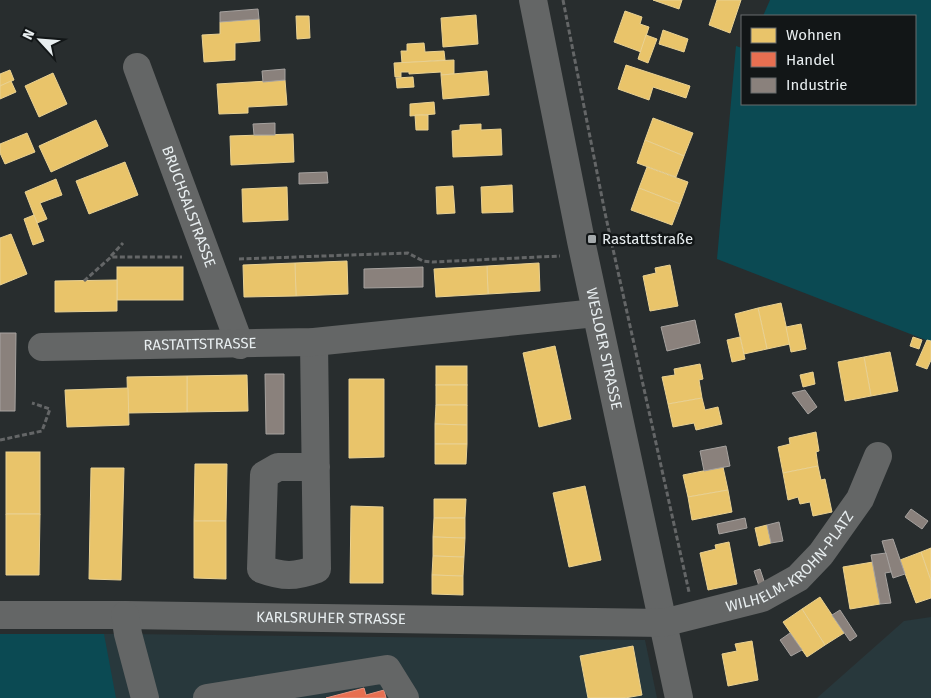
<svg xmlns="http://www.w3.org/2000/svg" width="931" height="698" viewBox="0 0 931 698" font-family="'Fira Sans',sans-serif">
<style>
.built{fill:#28383c}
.green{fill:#0b4a53}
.homes{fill:#e9c46a;stroke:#e9d192}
.shops{fill:#e76f51;stroke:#e79581}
.industry{fill:#8a817c;stroke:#a6a29f}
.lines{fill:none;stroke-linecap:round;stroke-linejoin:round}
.path{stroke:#646667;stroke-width:3;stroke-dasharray:5 2.5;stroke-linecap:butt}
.minor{stroke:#646666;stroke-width:28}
.poi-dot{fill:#a5aaac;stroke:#121617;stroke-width:2}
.labels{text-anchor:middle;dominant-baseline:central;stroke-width:5;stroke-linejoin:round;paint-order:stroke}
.street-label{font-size:15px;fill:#e8eef0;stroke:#121617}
.poi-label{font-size:15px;fill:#e8eef0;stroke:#121617;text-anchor:start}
</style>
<rect width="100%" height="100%" fill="#282d2e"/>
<g class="built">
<path d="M931,617V698H817L904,621Z"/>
<path d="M0,634H128L645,640L657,698H0Z"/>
</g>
<g class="green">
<path d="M770,0H931V342L717,259L736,46L742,48V104H915V16H763Z"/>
<path d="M0,634H104L116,698H0Z"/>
</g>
<g class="homes">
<path d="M653,0H682L679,9Z"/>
<path d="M717,0H741L730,33L709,25Z"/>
<path d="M625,11L642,17L640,24L649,27L641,52L614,42Z"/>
<path d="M476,15L478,44L443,47L441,18Z"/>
<path d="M296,16H309L310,38L297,39Z"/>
<path d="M259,19L260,41L235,43V60L204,62L202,35L220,34V22Z"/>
<path d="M663,30L688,39L684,52L659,44Z"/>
<path d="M646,35L657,39L648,63L638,59Z"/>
<path d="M424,43L425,52L444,51L445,60L402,63L401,51H407V44Z"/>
<path d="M454,60V74L441,75V72L409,74V72H401V77H395L394,63Z"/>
<path d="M626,65L690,86L686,98L653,87L649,100L618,89Z"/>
<path d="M10,70L14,80L0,86V74Z"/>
<path d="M487,71L489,95L443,99L441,75Z"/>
<path d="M53,73L67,104L39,117L25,86Z"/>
<path d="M413,77L414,87L397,88L396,78Z"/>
<path d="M285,80L287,105L248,107V113L219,114L217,84Z"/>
<path d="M11,81L16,92L0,99V86Z"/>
<path d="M434,102L435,114L410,116V104Z"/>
<path d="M415,115H428V130H416Z"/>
<path d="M653,118L693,133L684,156L645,140Z"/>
<path d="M96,120L108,146L51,172L39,146Z"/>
<path d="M481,124V130L501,129L502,155L453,157L452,131L460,130V125Z"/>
<path d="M27,133L35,152L5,164L0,153V144Z"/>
<path d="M293,134L294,162L231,165L230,136Z"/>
<path d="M645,140L684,156L676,177L637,163Z"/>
<path d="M125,162L138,195L89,214L76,181Z"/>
<path d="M647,167L688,182L680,204L639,188Z"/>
<path d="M56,179L62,195L40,203L47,219L37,223L25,192Z"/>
<path d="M512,185L513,212L482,213L481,187Z"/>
<path d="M453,186L455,213L437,214L436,187Z"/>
<path d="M287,187L288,220L243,222L242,189Z"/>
<path d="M639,188L680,204L672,225L631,210Z"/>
<path d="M34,215L44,241L33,245L24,219Z"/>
<path d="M11,234L27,274L0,285V238Z"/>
<path d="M347,261L348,294L296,296L295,263Z"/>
<path d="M295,263L296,296L244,297L243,265Z"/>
<path d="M539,263L540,291L488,294L487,266Z"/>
<path d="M670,265L678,306L650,311L643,276L656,273L655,268Z"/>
<path d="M487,266L488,294L436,297L434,269Z"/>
<rect x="117" y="267" width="66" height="33"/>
<path d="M117,280V311L55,312V281Z"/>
<path d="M781,303L790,344L767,349L758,308Z"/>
<path d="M758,308L767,349L744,354L735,314Z"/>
<path d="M801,324L806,349L791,352L786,327Z"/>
<path d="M740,337L745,359L732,362L727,340Z"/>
<path d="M913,337L922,340L919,349L910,346Z"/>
<path d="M927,340L931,341V360L927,369L916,365Z"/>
<path d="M555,346L571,419L539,427L523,353Z"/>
<path d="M890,352L898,391L871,396L864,357Z"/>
<path d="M864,357L871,396L845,401L838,362Z"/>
<path d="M700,364L703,379L699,380L702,398L668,404L662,377L675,375L674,369Z"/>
<rect x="436" y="366" width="31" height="19"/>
<path d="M813,372L815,384L803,387L800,375Z"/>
<path d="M247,375L248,411L187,412V376Z"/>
<path d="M187,376V412L128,413L127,377Z"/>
<path d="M349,379H384V457L349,458Z"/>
<rect x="436" y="385" width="31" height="20"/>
<path d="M128,388L129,425L67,427L65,390Z"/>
<path d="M702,398L705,410L718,407L722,424L696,430L694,423L673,427L668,404Z"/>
<path d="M436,405H467V425L435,424Z"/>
<path d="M435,424L467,425V444H435Z"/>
<path d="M816,432L819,451L816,452L818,466L783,473L778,447L790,444L789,438Z"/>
<path d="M435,444H467L466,464H435Z"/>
<rect x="6" y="452" width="34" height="62"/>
<path d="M195,464H227L226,521H194Z"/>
<path d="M818,466L821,480L825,479L832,512L813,516L810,502L800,504L798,497L788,500L783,473Z"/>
<path d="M723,467L728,490L688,497L683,475Z"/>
<path d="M91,468H124L121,580L89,579Z"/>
<path d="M585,486L601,560L569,567L553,493Z"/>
<path d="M728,490L732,512L692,520L688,497Z"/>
<path d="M434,499H466L465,518H434Z"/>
<path d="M351,506L383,507V583H350Z"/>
<path d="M6,514H40L39,575H6Z"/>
<path d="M434,518H465V538L433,537Z"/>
<path d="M194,521H226V579L194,578Z"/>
<path d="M767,525L771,543L759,546L755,528Z"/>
<path d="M433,537L465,538L464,557L433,556Z"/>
<path d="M729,542L737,584L708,590L700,553L716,549L715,545Z"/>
<path d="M931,548V581L921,552Z"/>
<path d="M921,552L931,581V598L916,603L900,560Z"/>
<path d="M433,556L464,557L463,576L432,575Z"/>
<path d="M873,562L880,604L850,609L843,567Z"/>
<path d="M432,575L463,576V595L432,594Z"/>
<path d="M820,597L844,633L825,645L802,609Z"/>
<path d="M802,609L825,645L807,657L783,622Z"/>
<path d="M752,641L758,680L728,686L722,654L737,651L735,644Z"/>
<path d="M633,646L642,695L625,698H588L580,656Z"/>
</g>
<path class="shops" d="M364,688L366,695L384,690L386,698H326Z"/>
<g class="industry">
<path d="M258,9L259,19L220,22V12Z"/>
<path d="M285,69V80L263,82L262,71Z"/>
<path d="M275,123V135H254L253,124Z"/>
<path d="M327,172L328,183L299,184V173Z"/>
<path d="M423,267V287L364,288V269Z"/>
<path d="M695,320L700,343L667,351L661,327Z"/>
<path d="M0,333H16L15,411H0Z"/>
<path d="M265,374H284V434H266Z"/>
<path d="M805,390L817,407L808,414L792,393Z"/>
<path d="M726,446L730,466L704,471L700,451Z"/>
<path d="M911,509L928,521L922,529L905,517Z"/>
<path d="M745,518L747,528L719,534L717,524Z"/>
<path d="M779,522L783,541L771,543L767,525Z"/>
<path d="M893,539L905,574L893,578L882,541Z"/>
<path d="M886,553L891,572L885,573L891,603L880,604L871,555Z"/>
<path d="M760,569L765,584L759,586L754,571Z"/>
<path d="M840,610L857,636L850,641L832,615Z"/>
<path d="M790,633L802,650L791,656L780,640Z"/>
</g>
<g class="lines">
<g class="path">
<path d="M563,0L605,213L689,592"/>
<path d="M111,256L123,243"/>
<path d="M239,259L408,253L423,261L433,262L560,256"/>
<path d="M84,281L111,257H182"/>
<path d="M0,440L42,431L50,409L32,403"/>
</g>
<g class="minor">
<path id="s1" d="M533,0L581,241L679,698"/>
<path id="s2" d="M137,67L240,345"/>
<path d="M314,342L317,569C295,577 283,577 261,569L264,475L278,467H316"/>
<path id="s3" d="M42,347L314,342L596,313"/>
<path id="s4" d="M0,615H125L663,623L762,598L798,578L821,554L860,499L878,456"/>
<path d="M125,615L128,634L145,698"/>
<path d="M207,698L387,669L405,698"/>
</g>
</g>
<rect class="poi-dot" x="587" y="234" width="10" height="10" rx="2.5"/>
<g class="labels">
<g class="street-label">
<text stroke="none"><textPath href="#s2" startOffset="149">BRUCHSALSTRASSE</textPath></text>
<text stroke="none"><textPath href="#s3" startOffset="158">RASTATTSTRASSE</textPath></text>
<text stroke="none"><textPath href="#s1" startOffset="356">WESLOER STRASSE</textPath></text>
<text stroke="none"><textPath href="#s4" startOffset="809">WILHELM-KROHN-PLATZ</textPath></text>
<text stroke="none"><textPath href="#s4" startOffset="331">KARLSRUHER STRASSE</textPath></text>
</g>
<g class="poi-label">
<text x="602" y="239">Rastattstraße</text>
</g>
</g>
<rect x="741" y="15" width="175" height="90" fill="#121617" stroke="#686c6e"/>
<rect x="751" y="28" width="25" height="15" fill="#e9c46a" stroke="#686c6e"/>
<text x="786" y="40" font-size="15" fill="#e8eef0">Wohnen</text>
<rect x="751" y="52" width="25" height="15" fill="#e76f51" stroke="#686c6e"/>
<text x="786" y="65" font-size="15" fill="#e8eef0">Handel</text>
<rect x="751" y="78" width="25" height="15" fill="#8a817c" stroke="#686c6e"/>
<text x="786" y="90" font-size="15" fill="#e8eef0">Industrie</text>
<g transform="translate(40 40) rotate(296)" stroke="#121617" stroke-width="4" paint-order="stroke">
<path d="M0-4L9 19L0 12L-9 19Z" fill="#e8eef0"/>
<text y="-8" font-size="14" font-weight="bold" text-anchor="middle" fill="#e8eef0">N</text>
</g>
</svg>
